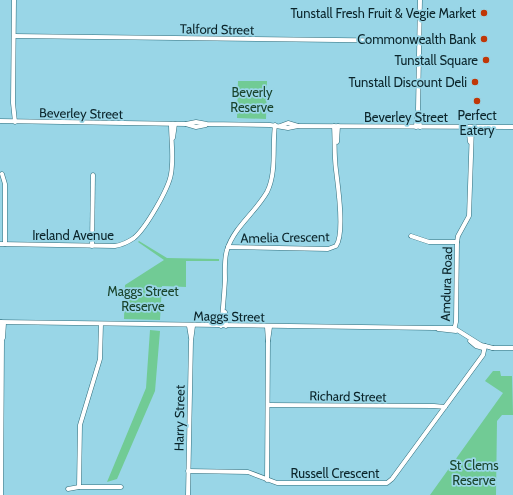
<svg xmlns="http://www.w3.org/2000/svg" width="513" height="495" viewBox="0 0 513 495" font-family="Cabin,sans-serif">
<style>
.green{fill:#71cb95}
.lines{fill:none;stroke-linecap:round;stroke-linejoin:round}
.street-casing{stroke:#306d7b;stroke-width:5}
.street{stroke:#fff;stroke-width:4}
.poi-dot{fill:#c03707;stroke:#99d6e7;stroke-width:1.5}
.labels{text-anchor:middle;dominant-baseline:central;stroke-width:3.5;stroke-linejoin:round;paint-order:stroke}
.poi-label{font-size:13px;fill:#0b252b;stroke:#99d6e7;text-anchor:end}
.street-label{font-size:13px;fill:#0b252b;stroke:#99d6e7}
.park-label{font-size:13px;fill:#1a442c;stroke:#99d6e7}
</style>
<rect width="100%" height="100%" fill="#99d6e7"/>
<g class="green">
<path d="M238,81H267L266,119L237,118Z"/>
<path d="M139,241L167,258L219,259V261H186V287L162,286L160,320L124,319L125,285L164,260L138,242Z"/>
<path d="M150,330L160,331L155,391L117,479L107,482L146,388Z"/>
<path d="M493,371H500L501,376H512L513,415H502L497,421L496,495H430L503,393L485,381Z"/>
</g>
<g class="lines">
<g class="street-casing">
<g id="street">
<path d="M14,0L13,103L15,122"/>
<path d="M420,0L418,109L420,127"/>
<path d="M14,36L419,41"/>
<path d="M0,121L186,124L196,122L207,124L270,125L288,128L298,126L513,127"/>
<path d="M186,124L196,127L206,125"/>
<path d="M280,126L288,123L298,126"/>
<path d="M416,127L417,114"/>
<path d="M468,127L470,142"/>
<path d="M173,138L175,124"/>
<path d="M337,142L338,126"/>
<path d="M2,174L5,184V244"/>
<path d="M411,236L429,242H457"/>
<path d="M0,244L115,246C122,245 128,242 134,238C146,228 169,188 171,174C174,157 171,140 171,124"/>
<path d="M92,246L93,175"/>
<path d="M228,247L328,249L336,246C345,234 338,186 336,170C334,156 335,140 334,126"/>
<path d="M225,312L226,326"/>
<path d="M0,322L434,328H454L481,345L493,348"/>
<path d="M189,326L191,338"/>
<path d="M221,326C223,311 224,296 225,280C225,271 224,259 227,250C234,227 255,213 267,192C277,172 272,146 275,125"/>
<path d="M267,327L268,341L267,480"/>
<path d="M438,329L456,331"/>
<path d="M454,330L456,322L457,242L458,236L469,216L472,127"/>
<path d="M3,338L4,323"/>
<path d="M268,341L270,327"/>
<path d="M470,341L476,346L483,348"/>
<path d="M492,348H513"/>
<path d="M268,405L434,406L445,407"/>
<path d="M188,471L248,472L277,483H387L392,479L483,355L485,346"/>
<path d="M79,487L80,425L100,359L101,324"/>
<path d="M68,489L79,487H121"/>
<path d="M1,495L2,341L1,322"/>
<path d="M188,495L191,341L193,326"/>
</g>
</g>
<use href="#street" class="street"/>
</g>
<g class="poi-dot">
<circle cx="484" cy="13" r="4"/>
<circle cx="484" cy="39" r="4"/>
<circle cx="486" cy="60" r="4"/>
<circle cx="475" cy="82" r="4"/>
<circle cx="477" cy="101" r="4"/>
</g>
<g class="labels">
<g class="poi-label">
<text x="476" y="13">Tunstall Fresh Fruit &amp; Vegie Market</text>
<text x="476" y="39">Commonwealth Bank</text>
<text x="478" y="60">Tunstall Square</text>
<text x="467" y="82">Tunstall Discount Deli</text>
<text x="477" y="115" text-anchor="middle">Perfect<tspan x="477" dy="15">Eatery</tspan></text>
</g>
<g class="street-label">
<text transform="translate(217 29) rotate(1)">Talford Street</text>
<text transform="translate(81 113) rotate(1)">Beverley Street</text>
<text x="406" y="117">Beverley Street</text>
<text x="73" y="235">Ireland Avenue</text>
<text transform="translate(285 237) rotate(-1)">Amelia Crescent</text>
<text transform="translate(446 284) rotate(-88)">Amdura Road</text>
<text transform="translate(229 316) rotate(1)">Maggs Street</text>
<text transform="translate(348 396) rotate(1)">Richard Street</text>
<text transform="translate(179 418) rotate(-89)">Harry Street</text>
<text x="335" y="473">Russell Crescent</text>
</g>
<g class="park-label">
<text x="252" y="92">Beverly<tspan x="252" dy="15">Reserve</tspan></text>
<text x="143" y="291">Maggs Street<tspan x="143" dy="15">Reserve</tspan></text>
<text x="474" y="465">St Clems<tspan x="474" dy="15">Reserve</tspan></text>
</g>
</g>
</svg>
